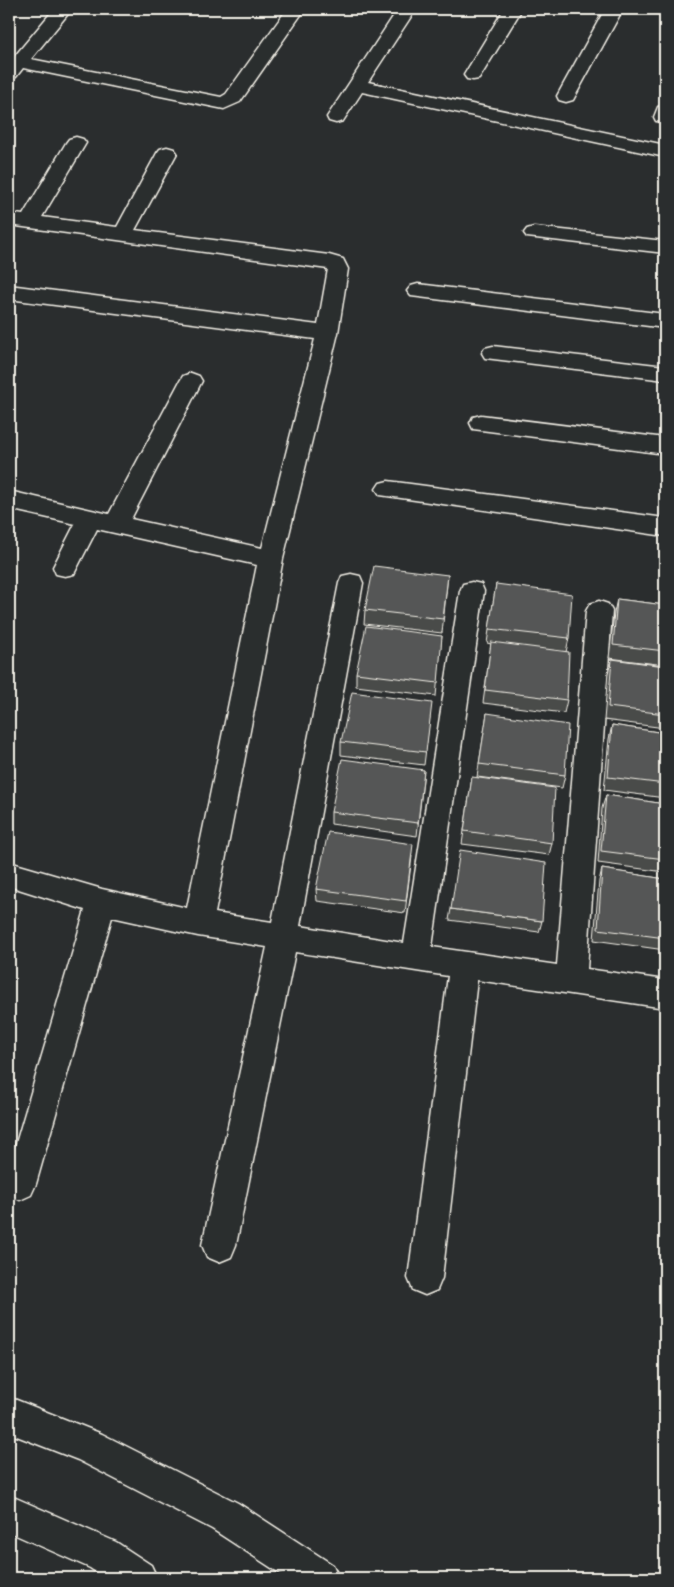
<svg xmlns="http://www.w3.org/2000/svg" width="674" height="1587" viewBox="0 0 674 1587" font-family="Itim,sans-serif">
  <rect width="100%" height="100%" fill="#2a2d2e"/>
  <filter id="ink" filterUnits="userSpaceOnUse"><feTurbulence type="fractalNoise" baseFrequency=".02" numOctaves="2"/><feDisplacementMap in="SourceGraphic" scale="10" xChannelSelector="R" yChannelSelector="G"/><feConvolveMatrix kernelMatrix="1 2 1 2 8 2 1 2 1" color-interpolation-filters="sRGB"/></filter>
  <g filter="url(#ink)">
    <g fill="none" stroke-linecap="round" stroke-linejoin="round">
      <g stroke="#f4f1e8" stroke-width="3">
        <path id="street" d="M 54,9 L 72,9 L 31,59 L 221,97 L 226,94 L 287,9 L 305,9 L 240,102 L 224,109 L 23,68 L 16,77 L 9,78 L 9,63 Z
          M 398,9 L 416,9 L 368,82 L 665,145 L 665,157 L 362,92 L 343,121 L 336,123 L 329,121 L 327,117 Z
          M 504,9 L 522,9 L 479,79 L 473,80 L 467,79 L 464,75 Z
          M 605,9 L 623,9 L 573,100 L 566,102 L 559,100 L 557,96 Z
          M 665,105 L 665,122 L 656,121 L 654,117 L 658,107 Z
          M 76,137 L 83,139 L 86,143 L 42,217 L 117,227 L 157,153 L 160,149 L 167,147 L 174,149 L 177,153 L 135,230 L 329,255 L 343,259 L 348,269 L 338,333 L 283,559 L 215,913 L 272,922 L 339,583 L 342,576 L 351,574 L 360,576 L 363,583 L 300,926 L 404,943 L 460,591 L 463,584 L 472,582 L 481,584 L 484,591 L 432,947 L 557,965 L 586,611 L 590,604 L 599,601 L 608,604 L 612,611 L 587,969 L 665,980 L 665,1008 L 477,980 L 442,1278 L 437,1290 L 425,1295 L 413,1290 L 408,1278 L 448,976 L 295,952 L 236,1245 L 231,1257 L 219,1262 L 207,1257 L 202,1245 L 267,947 L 198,936 L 112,917 L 36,1184 L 31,1195 L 20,1200 L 9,1195 L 9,1167 L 85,910 L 9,886 L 9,862 L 102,889 L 187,908 L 257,565 L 97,529 L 74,574 L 65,576 L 56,574 L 53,567 L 75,524 L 9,509 L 9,491 L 109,514 L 180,381 L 183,376 L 191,373 L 199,376 L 202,381 L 131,519 L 262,548 L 315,339 L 9,299 L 9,285 L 318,325 L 328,269 L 9,225 L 9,213 L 23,215 L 66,143 L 69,139 Z
          M 534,227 L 665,241 L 665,253 L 527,237 L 524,233 L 527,229 Z
          M 418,284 L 665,314 L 665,328 L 411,296 L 407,291 L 411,286 Z
          M 493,346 L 665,366 L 665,380 L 485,358 L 482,353 L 485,348 Z
          M 481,415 L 665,438 L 665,454 L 473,429 L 470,423 L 473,417 Z
          M 388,481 L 665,518 L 665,536 L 380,495 L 376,489 L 380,483 Z"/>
      </g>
      <g stroke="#f4f1e8" stroke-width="3">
        <path id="secondary" d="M 9,1397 L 102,1434 L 238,1503 L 333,1565 L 339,1578 L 287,1578 L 212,1529 L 78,1460 L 9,1433 Z
          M 9,1495 L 116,1542 L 151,1565 L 157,1578 L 105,1578 L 90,1568 L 9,1532 Z"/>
      </g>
      <use href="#street" fill="#2a2d2e" fill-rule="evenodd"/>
      <use href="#secondary" fill="#2a2d2e" fill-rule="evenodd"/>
    </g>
    <path fill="#494b4a" stroke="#f4f1e8" d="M 448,575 L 442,633 L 364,624 L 365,610 Z
      M 496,584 L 569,638 L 566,652 L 567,700 L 564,713 L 483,703 L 491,644 L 487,643 Z
      M 617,599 L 665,605 L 665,665 L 609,658 L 614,613 Z
      M 442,636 L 436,696 L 356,686 L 356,673 Z
      M 612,659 L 665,666 L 665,728 L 604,720 L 608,673 Z
      M 487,713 L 565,775 L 562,788 L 477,777 Z
      M 430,716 L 424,765 L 341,755 L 341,742 Z
      M 612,725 L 665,733 L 665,798 L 604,790 L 609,739 Z
      M 424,770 L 417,836 L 331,824 L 331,812 Z
      M 472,777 L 552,843 L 549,855 L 462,844 Z
      M 606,795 L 665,804 L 665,872 L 598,863 L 602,808 Z
      M 412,856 L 405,913 L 317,901 L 316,889 Z
      M 602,869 L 665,879 L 665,950 L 594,940 L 599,881 Z
      M 451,909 L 542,921 L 539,932 L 449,920 Z"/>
    <path fill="#555756" stroke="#f4f1e8" d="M 374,566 L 448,575 L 443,619 L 365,610 Z
      M 496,584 L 572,594 L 569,638 L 489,629 Z
      M 617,599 L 665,605 L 665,651 L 613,645 Z
      M 366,626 L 442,636 L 438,683 L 356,673 Z
      M 491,642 L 569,652 L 567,700 L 485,690 Z
      M 612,659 L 665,666 L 665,714 L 608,707 Z
      M 352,692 L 432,703 L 426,752 L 341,742 Z
      M 487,713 L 568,725 L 565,775 L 479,764 Z
      M 612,725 L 665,733 L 665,784 L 608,777 Z
      M 342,759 L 424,770 L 418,823 L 331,812 Z
      M 472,777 L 555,788 L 552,843 L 464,831 Z
      M 606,795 L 665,804 L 665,859 L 601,851 Z
      M 328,832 L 413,844 L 406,901 L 316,889 Z
      M 460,850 L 546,863 L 542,921 L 451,909 Z
      M 602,869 L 665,879 L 665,938 L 598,929 Z"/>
  </g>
  <rect width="674" height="1587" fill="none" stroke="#2a2d2e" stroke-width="30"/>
  <rect x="15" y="15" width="644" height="1557" fill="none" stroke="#f4f1e8" stroke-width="2" filter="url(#ink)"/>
</svg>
